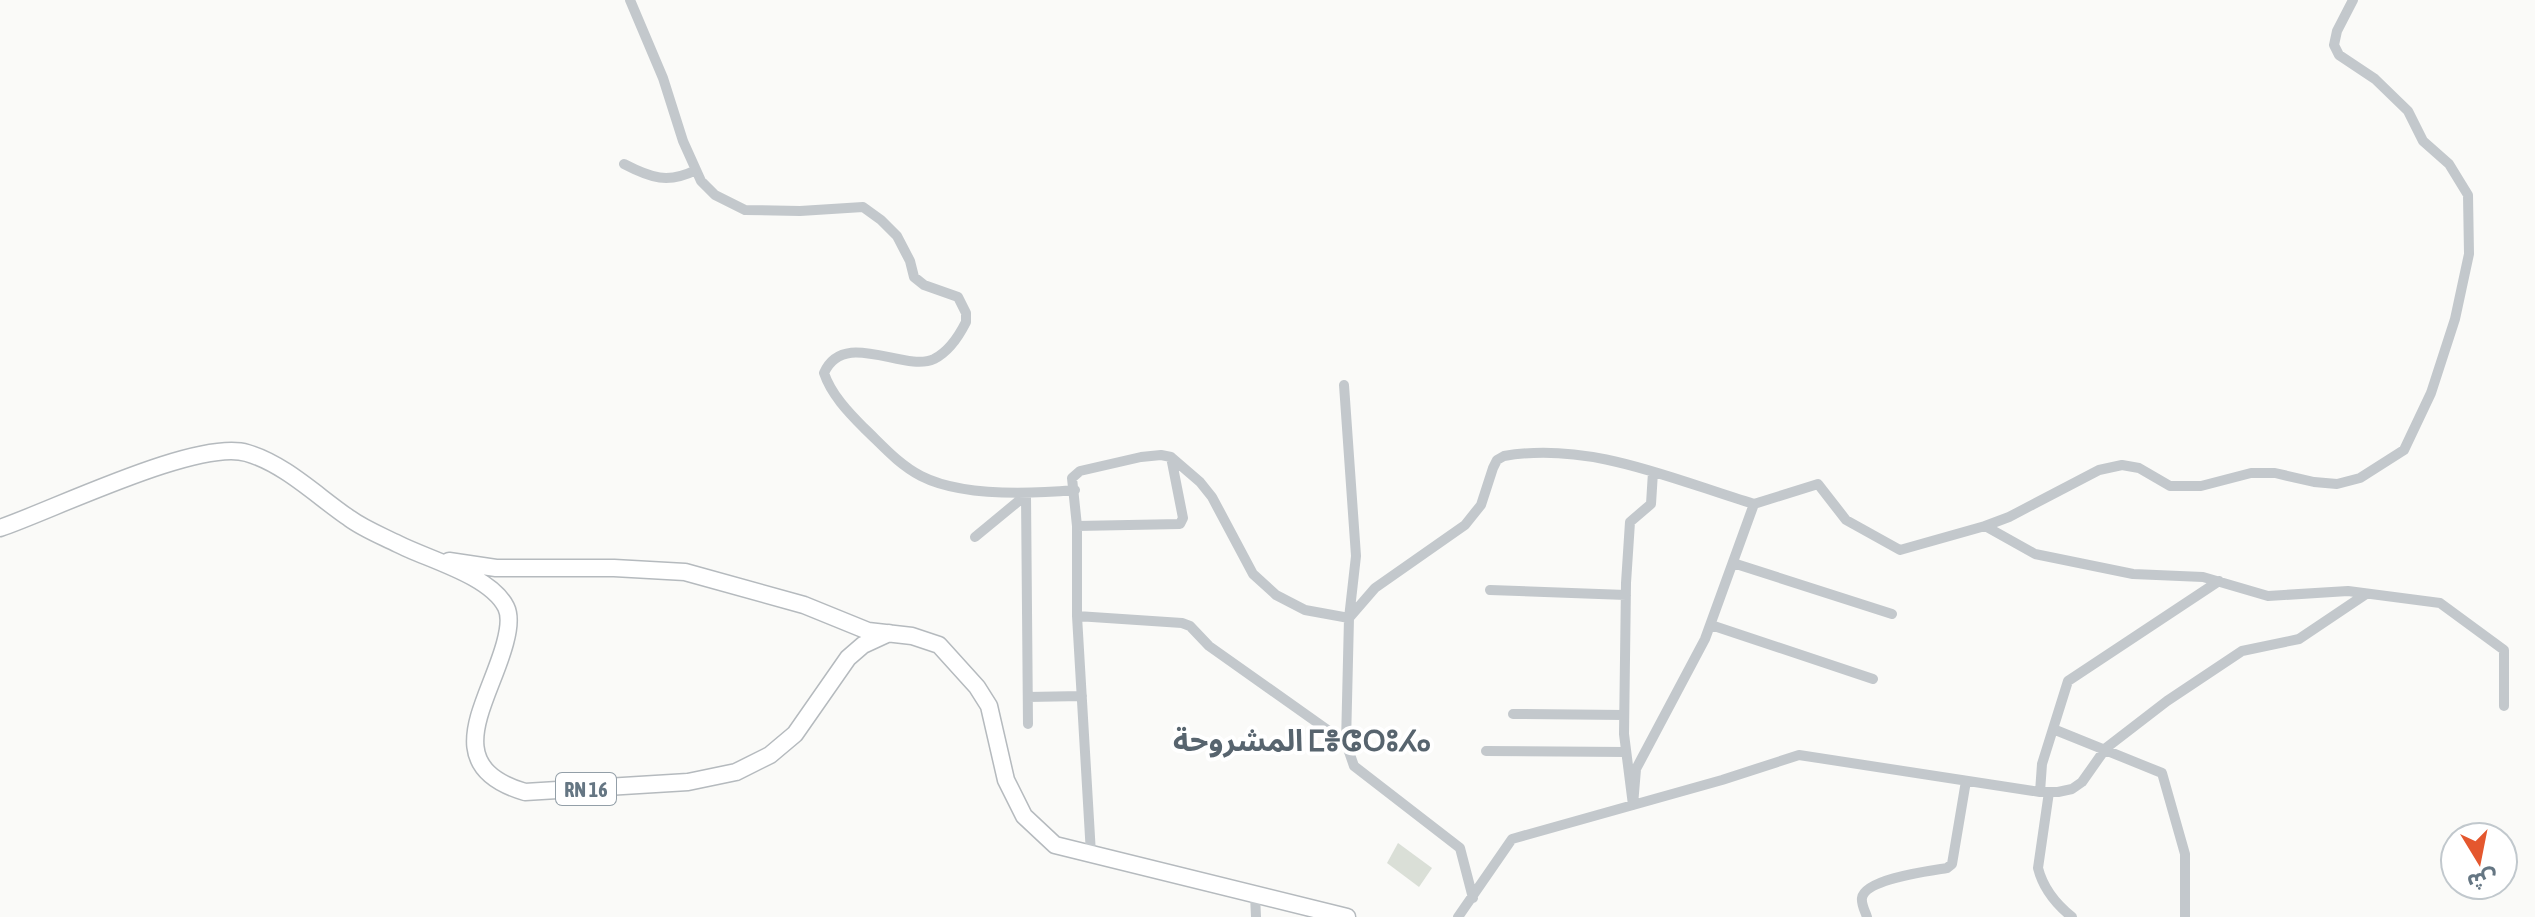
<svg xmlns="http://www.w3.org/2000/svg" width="2535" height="917" viewBox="0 0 2535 917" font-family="'Asap Condensed','Noto Sans Arabic','Noto Sans Tifinagh',sans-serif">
  <rect width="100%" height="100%" fill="#fafaf8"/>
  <path fill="#dadfd7" d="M 1398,843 L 1432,868 L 1419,887 L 1387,863 Z"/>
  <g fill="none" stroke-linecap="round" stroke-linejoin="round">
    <g stroke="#b5babe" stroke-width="19">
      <path id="primary" d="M 0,528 C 53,510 199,438 247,453 C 285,464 318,497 349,518 C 364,529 382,536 398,544 C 427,559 490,575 506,607 C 511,617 508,632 505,643 C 489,703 437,766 525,792 L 688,782 L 736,772 L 770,755 L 795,734 L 848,658 L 863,645 L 889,633
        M 449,561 L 496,568 L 614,568 L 685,572 L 804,605 L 868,631 L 912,636 L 939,645 L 977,687 L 989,706 L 1006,780 L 1024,816 L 1055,845 L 1347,917"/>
    </g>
    <path stroke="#c3c8cc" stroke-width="10" d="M 630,0 L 663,78 L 683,141 L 701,181 L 715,195 L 745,210 L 800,211 L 863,207 L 881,220 L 897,236 L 910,261 L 914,277 L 924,285 L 958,297 L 966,313 L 966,322 C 959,336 948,352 934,359 C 904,373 844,328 824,373 C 831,394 848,412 864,428 C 882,445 898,464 921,476 C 962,497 1030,494 1075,490
      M 624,164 C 651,178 668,184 696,170
      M 1344,385 L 1356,556 L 1349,618 L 1346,743 L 1354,766 L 1460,848 L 1473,898
      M 1653,472 L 1651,504 L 1630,522 L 1626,583 L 1624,734 L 1633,805 L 1636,769 L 1705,639 L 1754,504 L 1818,484 L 1846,520 L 1900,550 L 1985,526 L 2035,554 L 2133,574 L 2203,577 L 2268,596 L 2348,591 L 2440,603 L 2504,650 L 2504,706
      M 1026,495 L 1028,724
      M 1077,526 L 1180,524 L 1183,518 L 1171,457
      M 1985,526 L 2009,517 L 2099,470 L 2122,465 L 2139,468 L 2170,486 L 2201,486 L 2251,473 L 2275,473 L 2314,482 L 2337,484 L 2360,478 L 2404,450 L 2431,393 L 2455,319 L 2469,254 L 2468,195 L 2449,164 L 2423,141 L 2408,111 L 2375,79 L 2339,55 L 2334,45 L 2337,31 L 2353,0
      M 975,537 L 1026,495
      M 1733,563 L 1892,614
      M 1490,590 L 1626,595
      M 1077,616 L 1182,623 L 1190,626 L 1209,646 L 1346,743
      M 1711,625 L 1873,679
      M 1028,697 L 1082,696
      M 1513,714 L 1624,715
      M 2053,729 L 2162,773 L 2185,854 L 2185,917
      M 1486,751 L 1626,752
      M 2040,792 L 2058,792 L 2072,789 L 2082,782 L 2106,748 L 2167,701 L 2242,651 L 2299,639 L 2366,594
      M 2049,792 L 2038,868 C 2043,888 2057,905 2072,917
      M 1091,854 L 1077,616 L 1077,526 L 1072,478 L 1080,471 L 1141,457 L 1161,455 L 1171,457 L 1200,482 L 1212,497 L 1253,574 L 1276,595 L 1305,610 L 1349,618 L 1375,588 L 1465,525 L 1481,505 L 1493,468 L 1497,460 L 1504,456 C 1590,441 1674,480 1754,504
      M 1255,895 L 1256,917
      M 1458,917 L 1512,839 L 1722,780 L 1799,755 L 2040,792 L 2042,764 L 2068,681 L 2219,581
      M 1867,917 C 1865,911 1861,904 1862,898 C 1865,879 1929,871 1947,868 L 1952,864 L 1966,781"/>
    <use href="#primary" stroke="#fff" stroke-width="16"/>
  </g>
  <g text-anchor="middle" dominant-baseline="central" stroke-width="8" stroke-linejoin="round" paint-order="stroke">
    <rect fill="#fff" stroke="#939fa8" stroke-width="2" x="556" y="773" width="60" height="32" rx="6"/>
    <g font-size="20" font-weight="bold" fill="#657683">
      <text x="586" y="789">RN 16</text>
    </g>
    <g font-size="30" font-weight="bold" fill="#57646e" stroke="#fff">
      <text x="1302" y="740">المشروحة ⵎⴻⵛⵔⵓⵃⴰ</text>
    </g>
  </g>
  <g transform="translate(2479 861) rotate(170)"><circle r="38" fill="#ffffff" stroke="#c1c8cd" stroke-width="2"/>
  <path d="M0-6L14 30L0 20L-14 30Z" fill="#e4572e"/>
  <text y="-12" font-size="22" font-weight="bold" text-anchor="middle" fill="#657683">ش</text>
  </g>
</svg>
